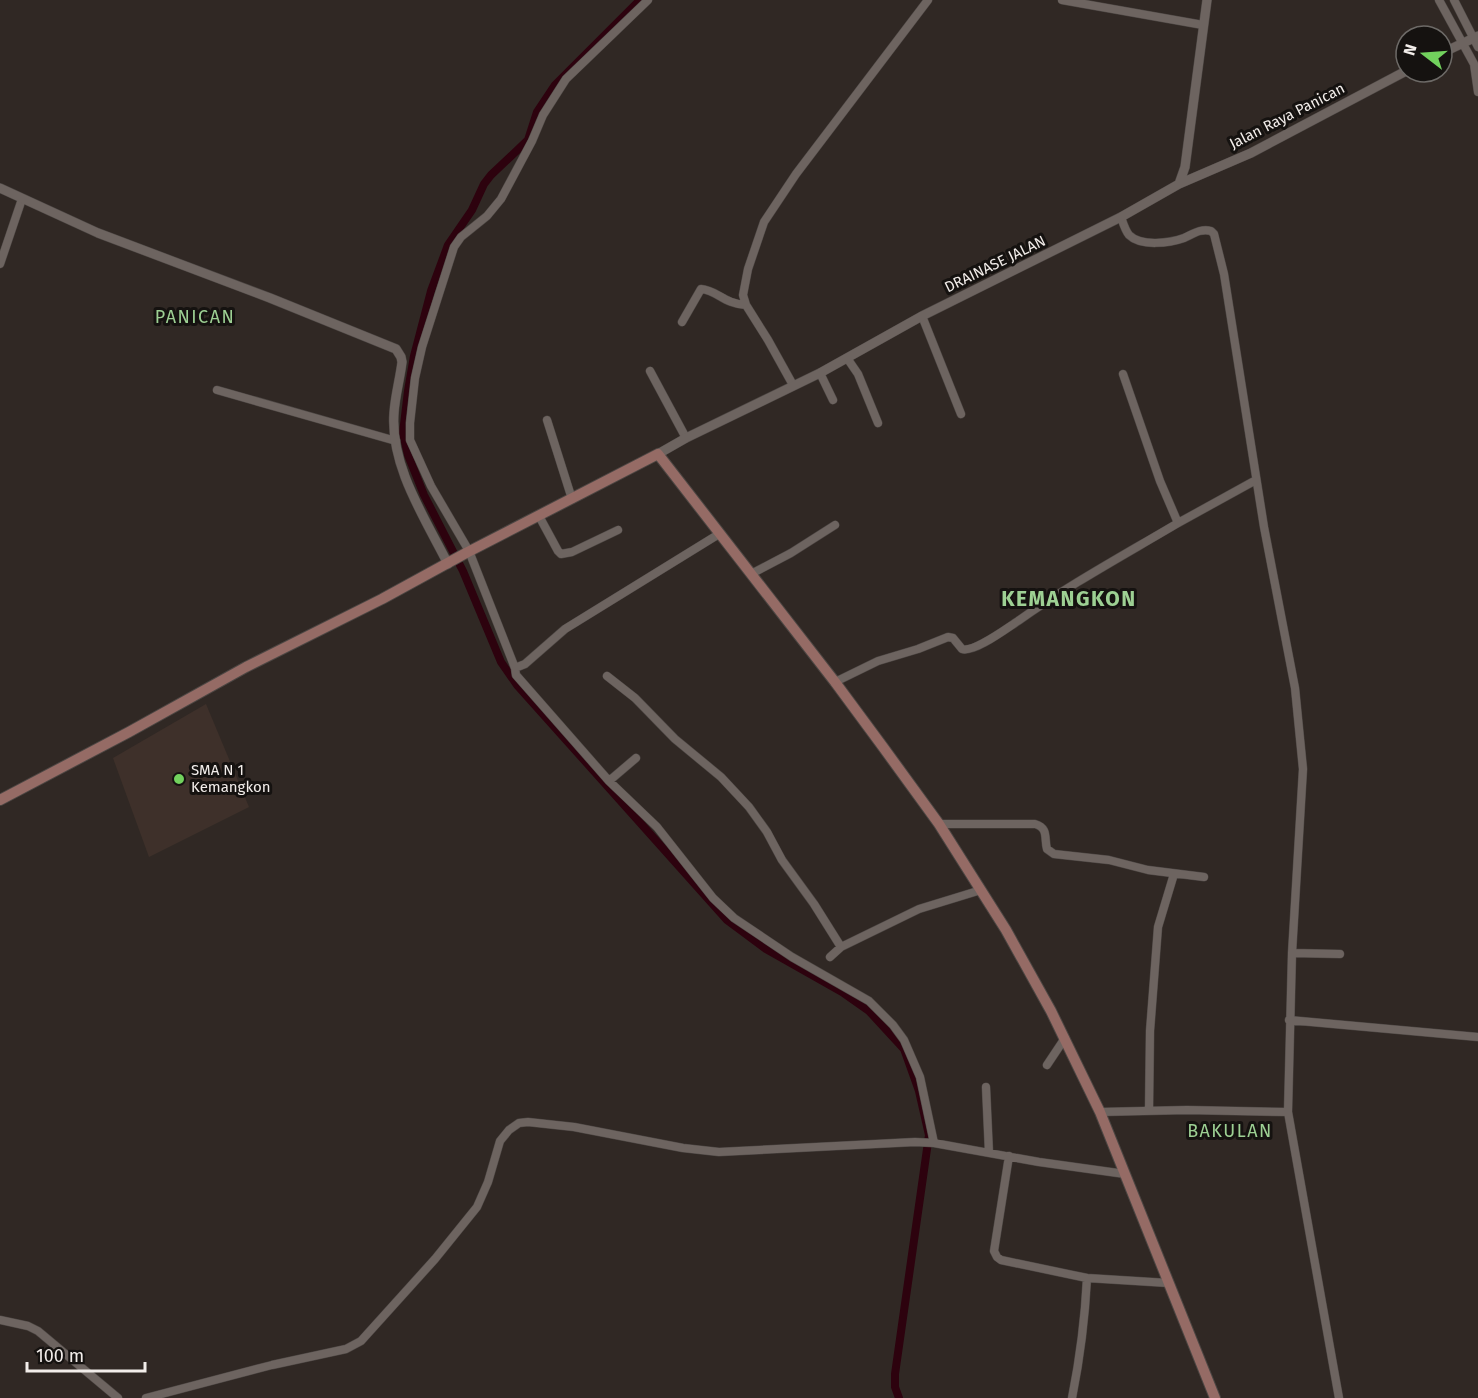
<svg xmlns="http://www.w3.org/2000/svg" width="1478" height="1398" viewBox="0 0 1478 1398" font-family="'Fira Sans',sans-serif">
  <rect width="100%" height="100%" fill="#302824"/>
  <path fill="#3e302a" d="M 206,704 L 249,807 L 149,857 L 113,758 Z"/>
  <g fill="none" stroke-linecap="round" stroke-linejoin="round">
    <path stroke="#2d020e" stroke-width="8" d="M 640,0 L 555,85 L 537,112 L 528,140 L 491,175 L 484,184 L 472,210 L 448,245 L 431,291 L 414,356 L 408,391 L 403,433 L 408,455 L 424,495 L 463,571 L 501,662 L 517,685 L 727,920 L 766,949 L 842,992 L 869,1011 L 904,1049 L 919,1091 L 929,1135 L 895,1374 L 895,1387 L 899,1398"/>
    <g stroke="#4c4643" stroke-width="9">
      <path id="minor" d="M 648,0 L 566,79 L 543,115 L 532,141 L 501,199 L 487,216 L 461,237 L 454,247 L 422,347 L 415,378 L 410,423 L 410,440 L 431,486 L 469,551 L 515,668 L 525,664 L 565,629 L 719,534
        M 1062,0 L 1203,25
        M 1439,0 L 1474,64 L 1478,92
        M 1454,0 L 1478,47
        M 1121,217 C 1123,223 1125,230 1129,235 C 1141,247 1170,243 1184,238 C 1193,234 1201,228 1211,231 L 1214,234 L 1224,274 L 1264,527 L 1295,688 L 1303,769 L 1292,953 L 1288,1112
        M 0,264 L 22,199
        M 922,316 L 961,414
        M 682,322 L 701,289 C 717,290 724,304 746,305
        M 847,358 L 858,374 L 878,423
        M 650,371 L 686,438
        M 820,373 L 833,400
        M 1123,374 L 1160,481 L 1178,523 L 1256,480
        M 793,385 L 768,340 L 746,305 L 743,295 L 748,269 L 764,222 L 796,174 L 928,0
        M 217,390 L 396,441
        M 547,420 L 572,499
        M 539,516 L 558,551 L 561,554 L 572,552 L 618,530
        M 751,574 L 791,553 L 835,525
        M 515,668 L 516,675 L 609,781 L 657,827 L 713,898 L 734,918 L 792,957 L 869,1001 L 893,1025 L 904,1040 L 920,1077 L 934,1143
        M 607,676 L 635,698 L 675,739 L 721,777 L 749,807 L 767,832 L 782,860 L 814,904 L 841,947
        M 835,682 L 878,661 L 918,649 L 948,637 L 953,638 L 962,649 C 974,653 1007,628 1018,621 C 1069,585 1124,555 1178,523
        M 609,781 L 636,758
        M 939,824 L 1035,824 C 1049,828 1044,839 1047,849 L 1054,854 L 1109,860 L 1148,870 L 1204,877
        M 1292,953 L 1340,954
        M 830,957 L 841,947 L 919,909 L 981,890
        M 1289,1020 L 1478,1037
        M 1047,1065 L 1065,1038
        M 986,1087 L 989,1153
        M 1149,1111 L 1150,1031 L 1158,927 L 1174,874
        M 1100,1112 L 1187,1110 L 1288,1112 L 1339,1398
        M 1009,1156 L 994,1251 L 997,1257 L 1001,1260 L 1087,1278
        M 0,1320 L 28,1326 L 38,1331 L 118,1398
        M 146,1398 L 272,1365 L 346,1349 L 361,1341 L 435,1259 L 477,1207 L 488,1182 L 500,1141 L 509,1130 L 519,1123 L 528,1122 L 574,1127 L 683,1148 L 719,1152 L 915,1142 L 934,1143 L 1039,1162 L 1125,1174
        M 1072,1398 C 1080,1358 1085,1318 1087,1278 L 1168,1283"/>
    </g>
    <g stroke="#4c4643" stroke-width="10">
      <path id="tertiary" d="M 1442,53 L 1478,36
        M 1179,184 L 1251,153 L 1406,71
        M 0,188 L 98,233 L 270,298 L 396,349 L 401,357 L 402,362 C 400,379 395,396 394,413 C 390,466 425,518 448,564
        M 658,454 L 686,438 L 820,373 L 922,316 L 1121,217 L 1179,184 L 1185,167 L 1207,0"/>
    </g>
    <g stroke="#4c4643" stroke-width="12">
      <path id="secondary" d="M 0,800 L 129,732 L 246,667 L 382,599 L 466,553 L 658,454 L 835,682 L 883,747 L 939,824 L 1006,930 L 1051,1011 L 1100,1112 L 1215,1398"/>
    </g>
    <use href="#minor" stroke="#6d6460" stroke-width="8"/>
    <use href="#tertiary" stroke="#6d6460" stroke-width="9"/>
    <use href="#secondary" stroke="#956b65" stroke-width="10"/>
  </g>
  <circle fill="#72d25d" stroke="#151210" stroke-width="2" cx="179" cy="779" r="6"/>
  <g text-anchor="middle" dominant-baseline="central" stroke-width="6" stroke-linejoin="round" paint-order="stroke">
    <g font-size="15" fill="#f2edea" stroke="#151210">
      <text transform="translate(1287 116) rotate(-27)">Jalan Raya Panican</text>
      <text transform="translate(995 264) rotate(-26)">DRAINASE JALAN</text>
    </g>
    <g font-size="15" fill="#f2edea" stroke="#151210" text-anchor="start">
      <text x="191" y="770">SMA N 1<tspan x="191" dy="17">Kemangkon</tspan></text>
    </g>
    <g font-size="18" letter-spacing="1.5" fill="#9dd093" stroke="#151210">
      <text x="195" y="317">PANICAN</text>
      <text x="1230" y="1131">BAKULAN</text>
    </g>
    <g font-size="21" font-weight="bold" letter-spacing="1.5" fill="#9dd093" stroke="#151210">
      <text x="1069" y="599">KEMANGKON</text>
    </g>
  </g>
  <g transform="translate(1424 54) rotate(287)"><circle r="28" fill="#151210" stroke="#6d6a67" stroke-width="1.5"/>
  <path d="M0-4.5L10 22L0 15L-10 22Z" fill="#72d25d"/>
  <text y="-9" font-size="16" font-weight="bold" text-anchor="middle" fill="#f2edea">N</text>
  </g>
  <path d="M27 1362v9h118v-9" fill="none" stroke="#f2edea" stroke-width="3"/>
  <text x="36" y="1362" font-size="18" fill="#f2edea" stroke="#151210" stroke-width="4.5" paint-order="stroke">100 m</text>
</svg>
